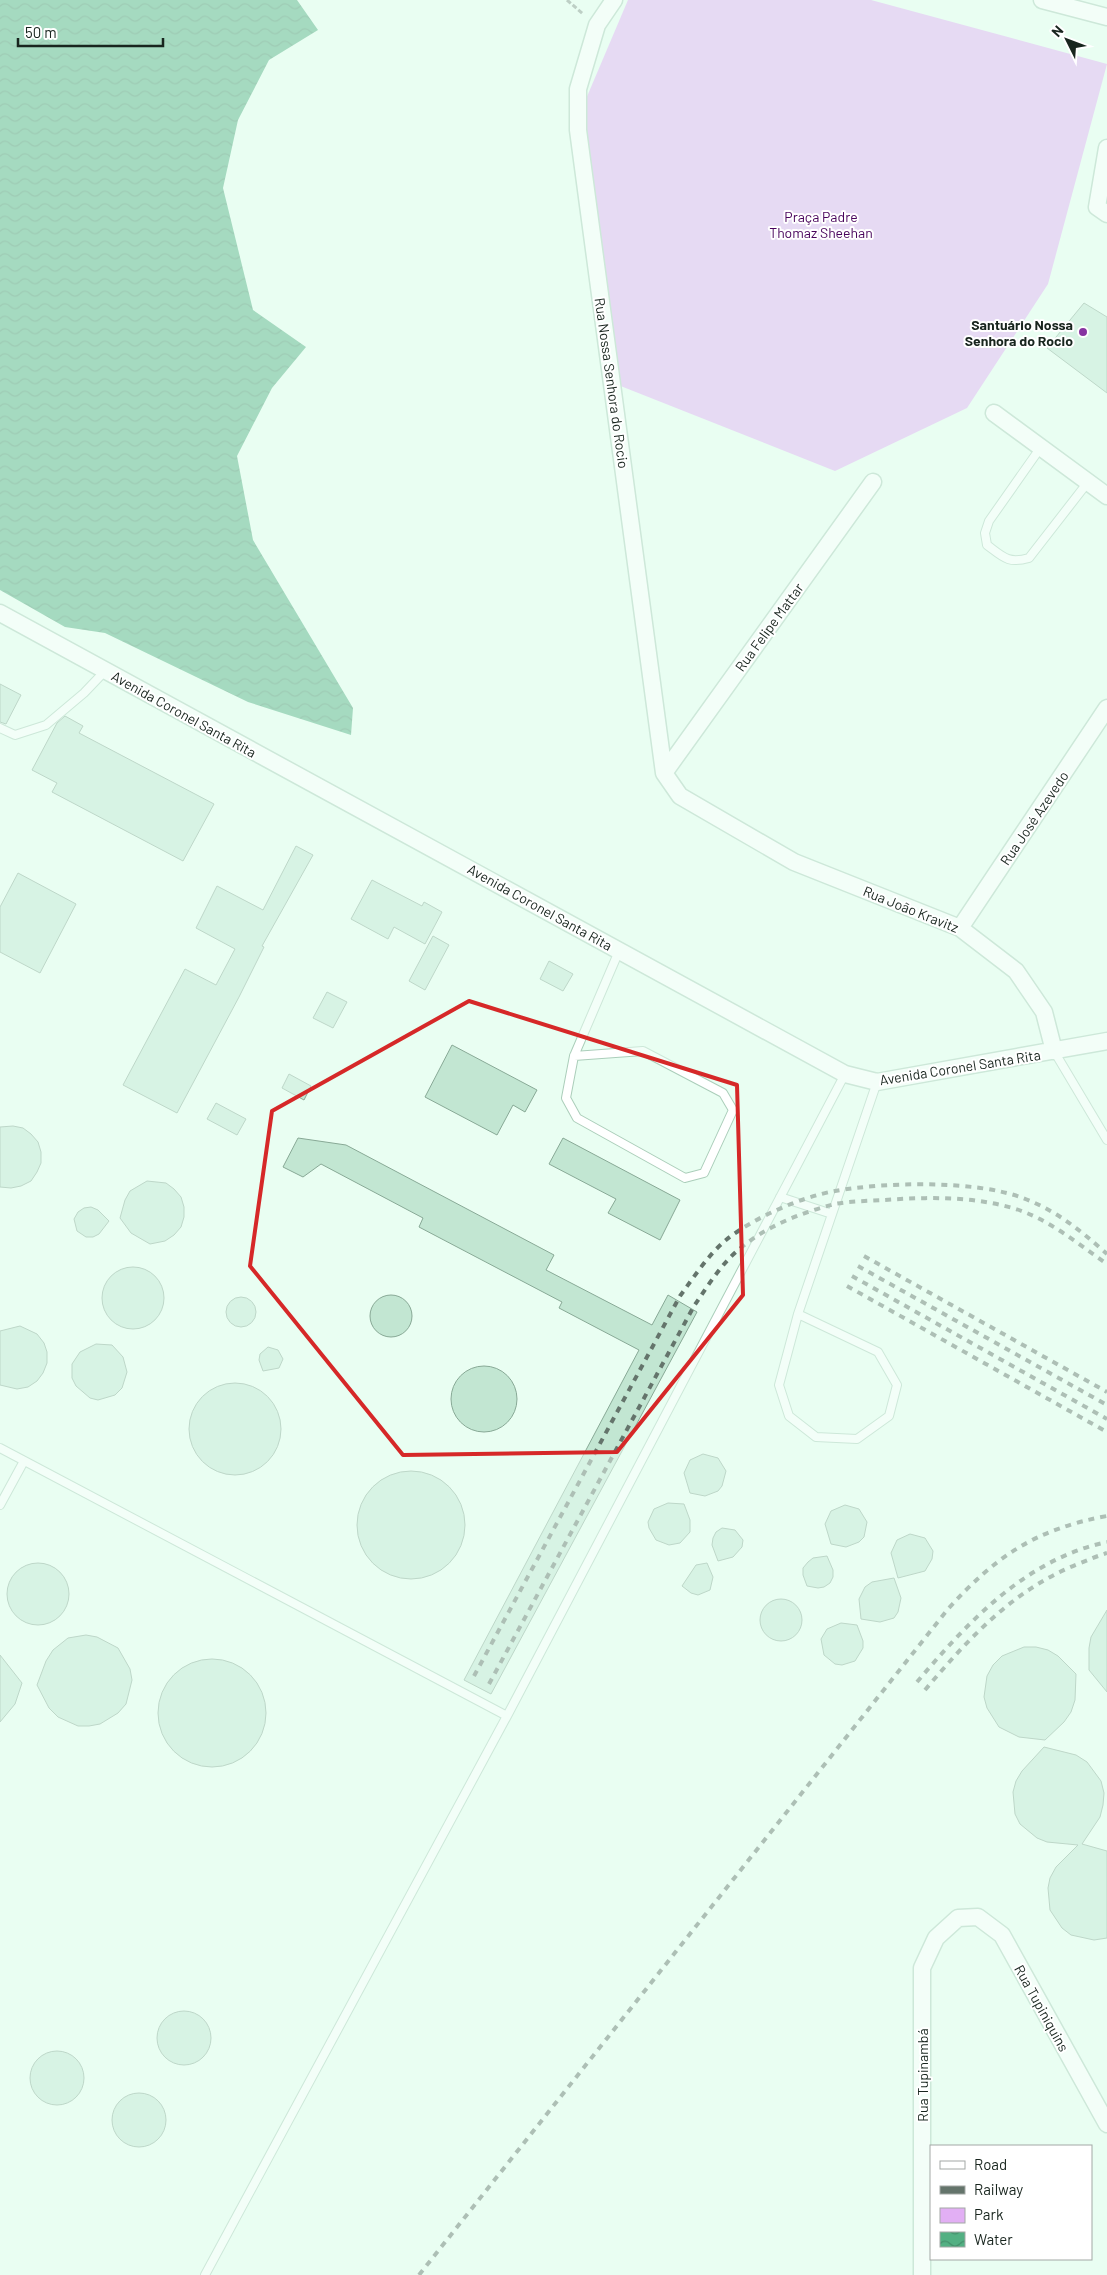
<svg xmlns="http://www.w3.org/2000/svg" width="1107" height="2275" viewBox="0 0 1107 2275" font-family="Barlow,sans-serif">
  <defs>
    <pattern id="water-waves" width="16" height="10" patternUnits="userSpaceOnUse" patternTransform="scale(1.25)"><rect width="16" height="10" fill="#53b083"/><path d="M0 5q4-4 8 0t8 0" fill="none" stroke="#448f6b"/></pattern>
  </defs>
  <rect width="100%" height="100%" fill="#e9fef2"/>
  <path fill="#e2aff4" d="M 628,0 L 871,0 L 1107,64 L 1048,284 L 967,408 L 835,471 L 613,383 L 583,106 Z"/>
  <path fill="url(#water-waves)" d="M 0,0 L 297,0 L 318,30 L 269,60 L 238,120 L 223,188 L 253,310 L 306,347 L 272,388 L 237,456 L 253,540 L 353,708 L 351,735 L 248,702 L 105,633 L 65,627 L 0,590 Z"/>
  <path fill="#c2e6d2" stroke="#88a996" d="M 1084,303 L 1107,317 L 1107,393 L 1047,348 Z
    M 0,684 L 21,695 L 6,724 L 0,722 Z
    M 65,716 L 83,726 L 79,733 L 214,804 L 183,861 L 52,792 L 57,783 L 32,770 L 57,723 Z
    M 296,846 L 313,855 L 262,946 L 264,947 L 239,997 L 177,1113 L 123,1085 L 185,969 L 216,985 L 235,949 L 196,928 L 217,886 L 263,910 Z
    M 18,873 L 76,904 L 40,973 L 0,952 L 0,907 Z
    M 372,880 L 422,906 L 424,902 L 442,912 L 425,944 L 394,927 L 388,939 L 351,919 Z
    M 433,936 L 449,945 L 425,990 L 409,981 Z
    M 549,961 L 573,974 L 563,991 L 540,979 Z
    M 327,992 L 347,1002 L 333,1028 L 313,1018 Z
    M 452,1045 L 537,1090 L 525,1112 L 513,1105 L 497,1135 L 425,1097 Z
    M 289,1074 L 311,1086 L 304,1100 L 282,1088 Z
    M 216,1103 L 246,1119 L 237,1135 L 207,1119 Z
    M 13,1126 L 23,1128 L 31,1134 L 38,1142 L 41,1152 L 41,1163 L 37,1172 L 31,1181 L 21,1186 L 11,1188 L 0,1187 L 0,1127 Z
    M 298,1138 L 346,1145 L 554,1255 L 546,1270 L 652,1325 L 668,1295 L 697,1312 L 491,1694 L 464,1680 L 639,1350 L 559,1308 L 562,1302 L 419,1227 L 423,1218 L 321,1164 L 303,1177 L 283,1167 Z
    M 563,1138 L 680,1200 L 660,1240 L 608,1213 L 616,1199 L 549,1164 Z
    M 147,1181 L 166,1183 L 174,1189 L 181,1197 L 184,1207 L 184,1217 L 181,1227 L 174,1235 L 165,1241 L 150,1244 L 131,1233 L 120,1218 L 125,1200 L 130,1191 Z
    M 91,1207 L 98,1210 L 109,1221 L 99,1234 L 93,1237 L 86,1237 L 77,1231 L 74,1219 L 78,1212 L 84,1208 Z
    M102 1298a31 31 0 1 1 62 0a31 31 0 1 1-62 0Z
    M370 1316a21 21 0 1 1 42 0a21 21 0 1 1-42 0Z
    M226 1312a15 15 0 1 1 30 0a15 15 0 1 1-30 0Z
    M 20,1326 L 37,1334 L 44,1343 L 47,1352 L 47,1363 L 43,1373 L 37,1381 L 28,1387 L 17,1389 L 0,1385 L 0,1331 Z
    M 96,1344 L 112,1345 L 123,1357 L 127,1372 L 122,1388 L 115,1395 L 98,1400 L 90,1398 L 76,1386 L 72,1378 L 72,1364 L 80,1352 Z
    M 268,1347 L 278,1350 L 283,1359 L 279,1368 L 263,1371 L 259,1360 L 260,1354 Z
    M451 1399a33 33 0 1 1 66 0a33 33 0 1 1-66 0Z
    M189 1429a46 46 0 1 1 92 0a46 46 0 1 1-92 0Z
    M 703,1454 L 718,1458 L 726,1471 L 722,1486 L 718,1491 L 705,1496 L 690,1493 L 684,1473 L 690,1460 Z
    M357 1525a54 54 0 1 1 108 0a54 54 0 1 1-108 0Z
    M 668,1503 L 684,1504 L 690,1520 L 690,1532 L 680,1543 L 669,1545 L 656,1540 L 649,1528 L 648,1522 L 654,1509 Z
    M 845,1505 L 859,1509 L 867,1522 L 864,1537 L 859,1542 L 846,1547 L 831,1544 L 825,1524 L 831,1511 Z
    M 722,1528 L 735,1530 L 743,1540 L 742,1547 L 733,1557 L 718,1561 L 712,1545 L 713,1538 L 716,1532 Z
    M 910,1534 L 925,1538 L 933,1551 L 932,1559 L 925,1571 L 898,1578 L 891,1553 L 897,1540 Z
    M 827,1556 L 833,1570 L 833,1577 L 830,1583 L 824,1587 L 818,1588 L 807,1586 L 803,1575 L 803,1568 L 808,1562 L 813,1558 Z
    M7 1594a31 31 0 1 1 62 0a31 31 0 1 1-62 0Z
    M 707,1563 L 713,1577 L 710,1590 L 698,1595 L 691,1593 L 682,1586 L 696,1565 Z
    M 894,1578 L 901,1598 L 898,1612 L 894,1618 L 880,1622 L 861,1619 L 859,1599 L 865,1587 L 872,1582 Z
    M760 1620a21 21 0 1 1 42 0a21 21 0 1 1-42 0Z
    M 1107,1610 L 1107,1692 L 1089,1670 L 1089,1648 L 1091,1637 Z
    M 841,1623 L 857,1625 L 863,1641 L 863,1648 L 855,1661 L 842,1665 L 835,1664 L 824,1655 L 821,1639 L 827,1629 Z
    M 86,1635 L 97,1637 L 118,1648 L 130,1669 L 132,1680 L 126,1704 L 118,1713 L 100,1724 L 89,1726 L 78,1726 L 58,1717 L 49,1708 L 37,1685 L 46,1661 L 53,1650 L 68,1638 Z
    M 1024,1647 L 1036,1647 L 1048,1650 L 1058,1656 L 1076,1674 L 1075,1700 L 1071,1712 L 1064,1722 L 1045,1740 L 1019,1737 L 999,1727 L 987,1708 L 984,1697 L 987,1676 L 993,1665 L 1002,1656 Z
    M 0,1655 L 22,1683 L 15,1704 L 0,1722 Z
    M158 1713a54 54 0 1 1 108 0a54 54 0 1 1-108 0Z
    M 1044,1747 L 1076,1755 L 1087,1762 L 1101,1781 L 1104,1793 L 1103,1805 L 1100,1817 L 1082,1844 L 1107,1851 L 1107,1938 L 1094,1940 L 1071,1935 L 1062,1928 L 1050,1910 L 1048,1888 L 1050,1878 L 1056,1867 L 1078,1845 L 1047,1842 L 1037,1838 L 1020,1824 L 1015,1814 L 1013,1792 L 1016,1781 L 1022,1771 Z
    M157 2038a27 27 0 1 1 54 0a27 27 0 1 1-54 0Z
    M30 2078a27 27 0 1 1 54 0a27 27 0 1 1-54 0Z
    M112 2120a27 27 0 1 1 54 0a27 27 0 1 1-54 0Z"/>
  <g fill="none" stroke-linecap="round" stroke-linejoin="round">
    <g stroke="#abceba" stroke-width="10">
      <path id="service" d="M 1041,447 L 989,521 L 985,533 L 987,545 C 1003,557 1008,564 1029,558 L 1088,482
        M 0,728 L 15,735 L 46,725 L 84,693 L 105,671
        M 1054,1051 L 1107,1140
        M 574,1056 L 643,1051 L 723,1093 L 733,1110 L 704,1173 L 685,1178 L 577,1118 L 566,1098 L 574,1056 L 619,951
        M 780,1197 L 832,1214
        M 798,1314 L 878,1352 L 897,1385 L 889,1416 L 857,1439 L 816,1437 L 789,1416 L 779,1385 L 798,1314 L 877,1082
        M 0,1448 L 507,1716
        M 0,1505 L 24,1461
        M 205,2275 L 507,1716 L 845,1074"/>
    </g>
    <g stroke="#abceba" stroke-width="19">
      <path id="minor" d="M 614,0 L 597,25 L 578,89 L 578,130 L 664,773 L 680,796 L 794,862 L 960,928 L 1016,971 L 1044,1012 L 1054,1051
        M 1042,0 L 1107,17
        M 1107,148 L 1097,207 L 1107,214
        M 994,413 L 1107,496
        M 0,613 L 845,1074 L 877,1082 L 1107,1041
        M 664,773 L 873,482
        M 960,928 L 1107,708
        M 922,2275 L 922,1968 L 936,1938 L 958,1918 L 978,1917 L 1002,1935 L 1107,2124"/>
    </g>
    <path stroke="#87988e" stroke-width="3" stroke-dasharray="5 2.5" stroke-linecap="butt" d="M 567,0 L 583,14"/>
    <use href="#service" stroke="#fff" stroke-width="8"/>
    <use href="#minor" stroke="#fff" stroke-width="16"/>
    <path stroke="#64746b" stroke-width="4" stroke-dasharray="6 6" stroke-linecap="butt" d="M 864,1256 L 1107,1392
      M 858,1266 L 1107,1405
      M 852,1276 L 1107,1419
      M 847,1286 L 1107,1432
      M 474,1676 L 680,1296 C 694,1277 708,1255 726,1240 C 753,1218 801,1197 835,1191 C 885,1182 976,1180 1023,1198 C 1057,1211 1080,1230 1107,1254
      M 917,1682 C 968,1622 1026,1559 1107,1542
      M 489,1684 L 694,1306 C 708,1286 722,1262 742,1247 C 767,1226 803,1212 835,1204 C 851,1201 868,1201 884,1200 C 928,1197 973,1196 1016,1209 C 1050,1220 1078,1244 1107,1264
      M 925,1690 C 969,1638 1014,1589 1078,1564 C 1088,1560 1097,1556 1107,1553
      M 419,2275 L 948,1609 C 996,1556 1036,1529 1107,1516"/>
  </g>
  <path d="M0 0H1107V2275H0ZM 469,1001 L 737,1085 L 743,1295 L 617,1452 L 403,1455 L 250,1266 L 272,1111 Z" fill="#e9fef2" fill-opacity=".55" fill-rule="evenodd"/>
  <path fill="none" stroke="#d62828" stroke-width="4" stroke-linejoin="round" d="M 469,1001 L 737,1085 L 743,1295 L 617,1452 L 403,1455 L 250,1266 L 272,1111 Z"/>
  <circle fill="#8733a1" stroke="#fff" stroke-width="2" cx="1083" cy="332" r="5"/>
  <g text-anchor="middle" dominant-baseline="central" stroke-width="4" stroke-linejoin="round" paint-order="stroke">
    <g font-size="14" fill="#47025a" stroke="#fff">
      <text x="821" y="216">Praça Padre<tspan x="821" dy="16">Thomaz Sheehan</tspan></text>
    </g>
    <g font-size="14" font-weight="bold" fill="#18251e" stroke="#fff" text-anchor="end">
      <text x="1073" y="324">Santuário Nossa<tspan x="1073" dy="16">Senhora do Rocio</tspan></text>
    </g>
    <g font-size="14" fill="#18251e" stroke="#fff">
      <text transform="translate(612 383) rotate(82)">Rua Nossa Senhora do Rocio</text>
      <text transform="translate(769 627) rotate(-54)">Rua Felipe Mattar</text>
      <text transform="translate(184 714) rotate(29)">Avenida Coronel Santa Rita</text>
      <text transform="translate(1034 818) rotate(-56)">Rua José Azevedo</text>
      <text transform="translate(540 907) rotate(29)">Avenida Coronel Santa Rita</text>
      <text transform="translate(911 909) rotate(22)">Rua João Kravitz</text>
      <text transform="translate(960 1067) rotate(-9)">Avenida Coronel Santa Rita</text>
      <text transform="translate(1042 2008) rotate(61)">Rua Tupiniquins</text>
      <text transform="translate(922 2075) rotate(-90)">Rua Tupinambá</text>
    </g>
  </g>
  <rect x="930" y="2145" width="162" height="115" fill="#ffffff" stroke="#a3a8a5"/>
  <rect x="940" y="2161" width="25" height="8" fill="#ffffff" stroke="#a3a8a5"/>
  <text x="974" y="2170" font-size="15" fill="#18251e">Road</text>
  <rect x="940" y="2186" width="25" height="8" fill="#64746b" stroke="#a3a8a5"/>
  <text x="974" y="2195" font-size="15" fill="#18251e">Railway</text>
  <rect x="940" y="2208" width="25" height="15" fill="#e2aff4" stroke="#a3a8a5"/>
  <text x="974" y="2220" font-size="15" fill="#18251e">Park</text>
  <rect x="940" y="2232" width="25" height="15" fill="url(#water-waves)" stroke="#a3a8a5"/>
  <text x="974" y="2245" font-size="15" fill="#18251e">Water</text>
  <g transform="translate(1067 40) rotate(312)" stroke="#ffffff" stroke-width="4" paint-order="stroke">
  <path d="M0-4L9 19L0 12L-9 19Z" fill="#18251e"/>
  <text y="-8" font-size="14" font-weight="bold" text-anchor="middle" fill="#18251e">N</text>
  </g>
  <path d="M18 38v8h145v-8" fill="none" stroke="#18251e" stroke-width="2.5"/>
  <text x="25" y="38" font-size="15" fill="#18251e" stroke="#ffffff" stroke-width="4" paint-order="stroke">50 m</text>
</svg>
